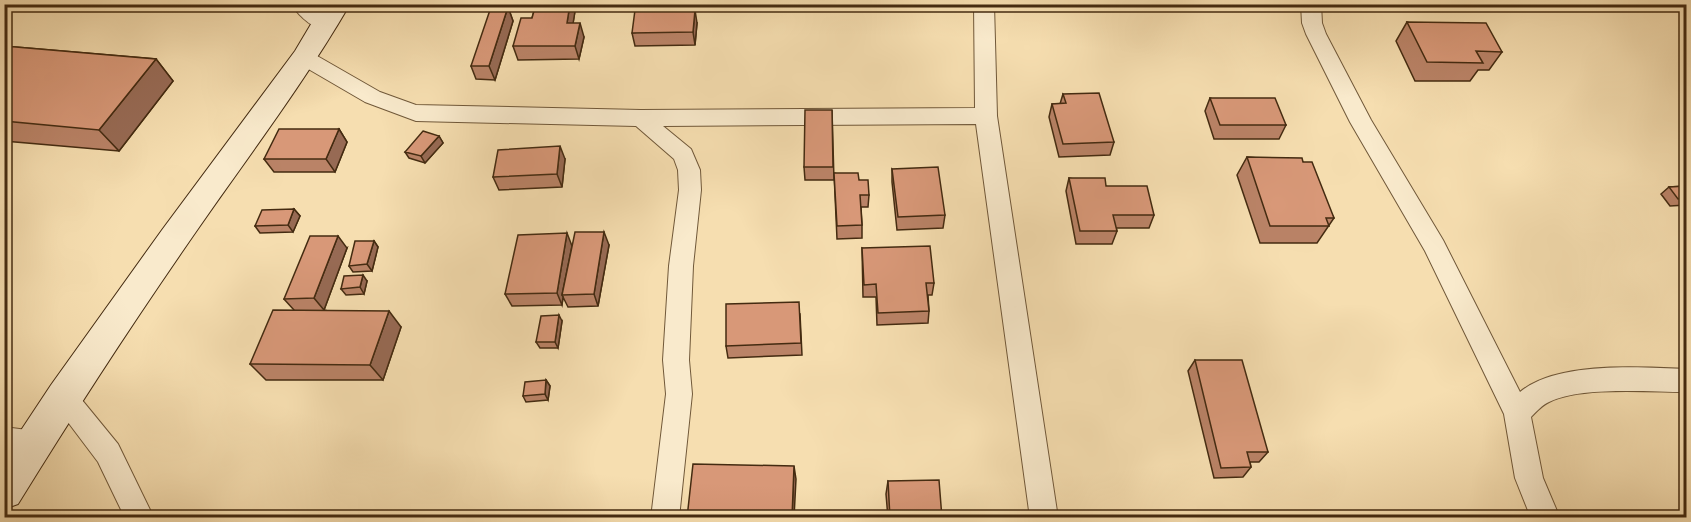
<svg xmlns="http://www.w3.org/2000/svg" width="1691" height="522" viewBox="0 0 1691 522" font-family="'IM FELL French Canon',serif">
  <rect width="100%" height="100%" fill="#f6deb0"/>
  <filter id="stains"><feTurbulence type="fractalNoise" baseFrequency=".00333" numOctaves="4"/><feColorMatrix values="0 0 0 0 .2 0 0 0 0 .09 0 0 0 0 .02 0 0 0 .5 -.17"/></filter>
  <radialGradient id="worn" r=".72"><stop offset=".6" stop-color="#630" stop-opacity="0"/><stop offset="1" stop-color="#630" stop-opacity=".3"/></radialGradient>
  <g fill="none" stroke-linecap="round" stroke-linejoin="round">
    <g stroke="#705839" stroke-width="2">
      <path id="street" d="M 291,4 L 313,4 L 334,24 L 331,29 C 316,33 299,16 291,4 Z
        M 974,4 L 994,4 L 997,116 L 1058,518 L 1030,518 L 976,124 L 663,126 L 691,149 L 700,170 L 701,190 L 693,266 L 689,360 L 692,394 L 679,518 L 651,518 L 666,394 L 663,360 L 669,266 L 679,190 L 678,170 L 674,159 L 636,126 L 416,121 L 365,102 L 298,63 L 295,58 L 298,53 L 305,51 L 312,53 L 380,92 L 416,105 L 641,110 L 975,108 Z
        M 1301,4 L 1321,4 L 1322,23 L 1326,34 L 1371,120 L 1443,240 L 1520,392 C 1557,361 1640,367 1686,369 L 1686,392 C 1650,392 1581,386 1549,402 C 1542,405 1537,411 1531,417 L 1543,478 L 1560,518 L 1531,518 L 1515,478 L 1504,414 L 1425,251 L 1350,122 L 1306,34 L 1302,23 Z
        M 64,385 L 73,389 L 118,444 L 154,518 L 125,518 L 98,462 L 55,405 L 51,397 L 55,389 Z
        M 4,427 L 35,431 L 45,435 L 49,444 L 45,453 L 35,457 L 4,453 Z"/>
    </g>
    <g stroke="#442b11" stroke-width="2">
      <path id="secondary" d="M 323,4 L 350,4 C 300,90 240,167 184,249 C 126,333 71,418 18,504 L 4,509 L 4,456 L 51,385 L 162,230 L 295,51 Z"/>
    </g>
    <use href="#street" fill="#f9eacc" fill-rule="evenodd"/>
    <use href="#secondary" fill="#f9eacc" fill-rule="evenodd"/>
  </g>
  <path fill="#ba8367" stroke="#442b11" stroke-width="1.5" d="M 536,4 L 574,4 L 575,11 L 573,23 L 584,37 L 579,59 L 518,60 L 513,46 L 532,18 Z
    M 508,7 L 513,21 L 495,80 L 476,79 L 471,66 Z
    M 1407,22 L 1502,52 L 1489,70 L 1478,70 L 1470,81 L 1415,81 L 1396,41 Z
    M 697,23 L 695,45 L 635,46 L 632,33 Z
    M 4,46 L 156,59 L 173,81 L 119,151 L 4,141 Z
    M 1063,94 L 1114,142 L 1110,155 L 1059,157 L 1049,117 L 1052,104 L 1060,104 Z
    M 1210,98 L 1286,125 L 1279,139 L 1214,139 L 1205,111 Z
    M 832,110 L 834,180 L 805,180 L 804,167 Z
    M 339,129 L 347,142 L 335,172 L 274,172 L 264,159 Z
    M 439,136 L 443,143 L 425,163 L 409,158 L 405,152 Z
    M 1247,157 L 1303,162 L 1334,218 L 1317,243 L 1260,243 L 1237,175 Z
    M 565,159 L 562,187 L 499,190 L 493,177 Z
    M 892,169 L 945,215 L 943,228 L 897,230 L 892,182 Z
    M 834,173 L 859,180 L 869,195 L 868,207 L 861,207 L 862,225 L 862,238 L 837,239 Z
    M 1069,178 L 1106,186 L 1154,215 L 1149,228 L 1116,228 L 1117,231 L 1112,244 L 1076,244 L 1066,191 Z
    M 1686,186 L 1686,205 L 1670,206 L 1661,194 L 1669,187 Z
    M 294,209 L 300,216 L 293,232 L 260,233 L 255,226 Z
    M 374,241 L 378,247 L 372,271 L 353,272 L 349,266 Z
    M 609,245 L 598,306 L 568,307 L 563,297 L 562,305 L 512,306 L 505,294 L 572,246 Z
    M 347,248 L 324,310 L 401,327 L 383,380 L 266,380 L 250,364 L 294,310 L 284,299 Z
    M 862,248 L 934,283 L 932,295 L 928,295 L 929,311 L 928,323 L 877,325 L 876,297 L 863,297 Z
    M 367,281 L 364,294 L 346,295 L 341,289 Z
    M 800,314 L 802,355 L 728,358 L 726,346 Z
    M 562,321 L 558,348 L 540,348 L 536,342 Z
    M 1195,360 L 1268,452 L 1259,462 L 1250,462 L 1251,467 L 1243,477 L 1214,478 L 1188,371 Z
    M 546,380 L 550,386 L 548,400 L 526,402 L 523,396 Z
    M 888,481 L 942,518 L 888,518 L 886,494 Z
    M 1686,507 L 1686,518 L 1669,518 L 1668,517 Z"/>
  <path fill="#976a54" stroke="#442b11" stroke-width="1.5" d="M 570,4 L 574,4 L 575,11 L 571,37 L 567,23 Z
    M 508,7 L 513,21 L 495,80 L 489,66 Z
    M 695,10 L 697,23 L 695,45 L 693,32 Z
    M 580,23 L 584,37 L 579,59 L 575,46 Z
    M 156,59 L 173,81 L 119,151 L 99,130 Z
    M 339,129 L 347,142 L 335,172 L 326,159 Z
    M 439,136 L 443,143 L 425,163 L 421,156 Z
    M 560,146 L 565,159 L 562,187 L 557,174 Z
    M 294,209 L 300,216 L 293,232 L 288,225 Z
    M 604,232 L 609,245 L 598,306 L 594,294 Z
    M 567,233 L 572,246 L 562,295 L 563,297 L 562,305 L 557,293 Z
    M 338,236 L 347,248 L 324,310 L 314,298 Z
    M 374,241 L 378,247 L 372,271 L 367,264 Z
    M 363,275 L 367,281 L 364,294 L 360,287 Z
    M 389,311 L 401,327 L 383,380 L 370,365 Z
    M 559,315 L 562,321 L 558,348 L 555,342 Z
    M 546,380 L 550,386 L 548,400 L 545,394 Z
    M 794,466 L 796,479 L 794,518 L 792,518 Z"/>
  <path fill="#d89878" stroke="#442b11" stroke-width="1.5" d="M 536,4 L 570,4 L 567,23 L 580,23 L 575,46 L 513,46 L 521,18 L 532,18 Z
    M 491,7 L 508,7 L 489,66 L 471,66 Z
    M 635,10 L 695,10 L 693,32 L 632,33 Z
    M 1407,22 L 1486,23 L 1502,52 L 1476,51 L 1483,63 L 1427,62 Z
    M 4,46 L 156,59 L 99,130 L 4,121 Z
    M 1099,93 L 1114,142 L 1063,144 L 1052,104 L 1066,103 L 1063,94 Z
    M 1210,98 L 1275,98 L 1286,125 L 1220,125 Z
    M 805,110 L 832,110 L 833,167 L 804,167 Z
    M 279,129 L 339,129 L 326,159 L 264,159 Z
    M 423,131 L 439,136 L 421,156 L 405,152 Z
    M 560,146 L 557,174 L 493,177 L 498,150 Z
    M 1247,157 L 1302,158 L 1303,162 L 1312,162 L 1334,218 L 1326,218 L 1329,226 L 1270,226 Z
    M 938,167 L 945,215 L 898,217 L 892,169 Z
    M 834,173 L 858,173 L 859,180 L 868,180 L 869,195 L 860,195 L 862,225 L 837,226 Z
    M 1069,178 L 1105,178 L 1106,186 L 1147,186 L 1154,215 L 1113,215 L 1117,231 L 1080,231 Z
    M 1686,186 L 1686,198 L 1678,199 L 1669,187 Z
    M 294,209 L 288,225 L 255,226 L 262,210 Z
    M 575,232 L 604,232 L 594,294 L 562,295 Z
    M 567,233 L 557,293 L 505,294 L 518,235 Z
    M 310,236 L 338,236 L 314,298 L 284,299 Z
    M 355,241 L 374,241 L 367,264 L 349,266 Z
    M 930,246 L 934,283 L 926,283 L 929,311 L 878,313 L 876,284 L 864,285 L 862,248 Z
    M 363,275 L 360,287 L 341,289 L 344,276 Z
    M 799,302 L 801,343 L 726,346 L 726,304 Z
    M 273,310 L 389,311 L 370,365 L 250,364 Z
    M 559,315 L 555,342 L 536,342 L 541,316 Z
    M 1195,360 L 1242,360 L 1268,452 L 1247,452 L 1251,467 L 1221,468 Z
    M 546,380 L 545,394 L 523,396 L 525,382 Z
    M 693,464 L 794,466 L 792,518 L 687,518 Z
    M 939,480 L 942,518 L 890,518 L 888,481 Z"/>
  <rect width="1691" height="522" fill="none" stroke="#f6deb0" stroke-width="24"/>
  <rect x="6" y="6" width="1679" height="510" fill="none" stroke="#442b11" stroke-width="3"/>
  <rect x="12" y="12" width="1667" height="498" fill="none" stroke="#442b11" stroke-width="1.5"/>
  <rect width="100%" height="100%" filter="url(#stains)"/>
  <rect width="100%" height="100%" fill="url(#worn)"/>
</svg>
